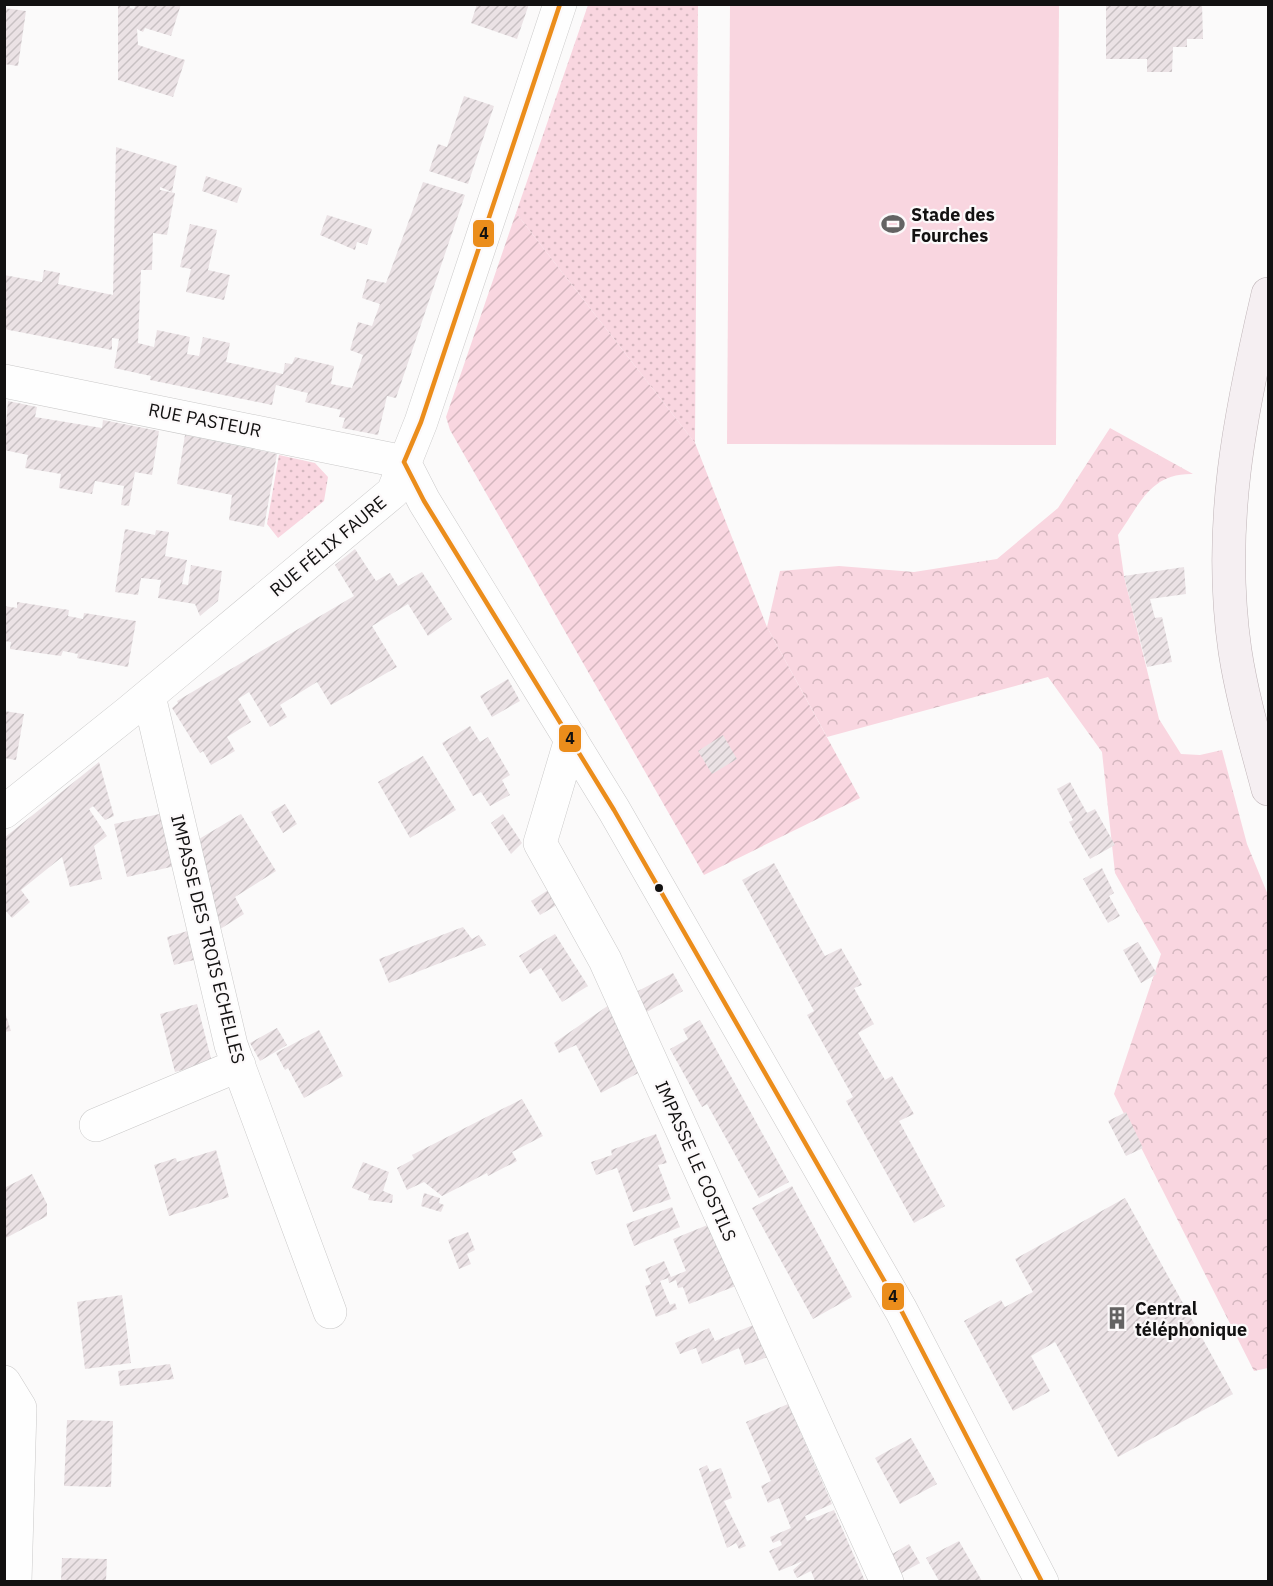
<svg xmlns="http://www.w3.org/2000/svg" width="1273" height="1586" viewBox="0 0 1273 1586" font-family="'IBM Plex Sans',sans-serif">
  <defs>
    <pattern id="grass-dots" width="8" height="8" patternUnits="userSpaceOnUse" patternTransform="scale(1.5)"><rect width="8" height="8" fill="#f9d6e0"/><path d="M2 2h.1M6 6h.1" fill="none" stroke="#d4b7bf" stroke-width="1.8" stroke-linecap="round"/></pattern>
    <pattern id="forest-crowns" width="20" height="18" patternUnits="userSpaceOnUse" patternTransform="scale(1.5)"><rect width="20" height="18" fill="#f9d6e0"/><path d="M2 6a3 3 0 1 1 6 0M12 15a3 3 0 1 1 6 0" fill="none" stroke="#d4b7bf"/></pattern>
    <pattern id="garden-furrows" width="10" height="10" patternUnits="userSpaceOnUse" patternTransform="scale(1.5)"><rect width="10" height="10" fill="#f9d6e0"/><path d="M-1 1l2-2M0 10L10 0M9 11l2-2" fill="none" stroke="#d4b7bf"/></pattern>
    <pattern id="building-hatch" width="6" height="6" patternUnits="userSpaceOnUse" patternTransform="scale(1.5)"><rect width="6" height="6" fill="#ebe2e5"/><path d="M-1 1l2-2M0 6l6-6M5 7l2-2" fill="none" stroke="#c8c1c3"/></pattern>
  </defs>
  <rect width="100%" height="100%" fill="#fbfafa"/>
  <path fill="url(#grass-dots)" d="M 588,5 L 698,5 L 695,443 L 516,213 Z
    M 279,455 L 315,463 L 328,477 L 324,501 L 278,538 L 267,524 Z"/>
  <path fill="url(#forest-crowns)" d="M 1110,428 L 1193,474 C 1150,473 1140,504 1118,535 L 1124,576 L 1159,719 L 1181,754 L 1200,755 L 1222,750 L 1247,844 L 1268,895 L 1268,1368 L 1254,1371 L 1114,1094 L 1161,954 L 1115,873 L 1102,752 L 1048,677 L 827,737 L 767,627 L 780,571 L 839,566 L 914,572 L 997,559 L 1058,508 Z"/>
  <path fill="url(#garden-furrows)" d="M 516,213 L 695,443 L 767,627 L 860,798 L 704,875 L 450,430 L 446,417 Z"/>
  <path fill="#f9d6e0" d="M 730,5 L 1059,5 L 1056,445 L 727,444 Z"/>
  <path fill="url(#building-hatch)" d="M 118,4 L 130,4 L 130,8 L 134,9 L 136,4 L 181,4 L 171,36 L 145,28 L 143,32 L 137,29 L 138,45 L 185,60 L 173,97 L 118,80 Z
    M 477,4 L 529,4 L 517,39 L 471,23 Z
    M 1106,4 L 1202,4 L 1203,39 L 1187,39 L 1187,47 L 1173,47 L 1172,72 L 1147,72 L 1147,59 L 1106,59 Z
    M 4,8 L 26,11 L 18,66 L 4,64 Z
    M 464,96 L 494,106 L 468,184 L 429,171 L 438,144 L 447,147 Z
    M 116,147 L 177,166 L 172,192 L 160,187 L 160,190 L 175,193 L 167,235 L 153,233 L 152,270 L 141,270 L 138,343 L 154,347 L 157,330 L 190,337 L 187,354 L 199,356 L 203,337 L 230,343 L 226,362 L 283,374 L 285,363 L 292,364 L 295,357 L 334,366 L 331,384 L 352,388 L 363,355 L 350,350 L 358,322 L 372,326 L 380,304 L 362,298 L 367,279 L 386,283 L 423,182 L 465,195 L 396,398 L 387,396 L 378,435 L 342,428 L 345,418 L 339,417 L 341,410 L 305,402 L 308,393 L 303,392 L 276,385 L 272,405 L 150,380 L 151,376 L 114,368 L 119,339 L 112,338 L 112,350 L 4,329 L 4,275 L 42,282 L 44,270 L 60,273 L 58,284 L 113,295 Z
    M 206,176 L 242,188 L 237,203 L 202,191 Z
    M 327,215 L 372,229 L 367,245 L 357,242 L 355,250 L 320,235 Z
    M 190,224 L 217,230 L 208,270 L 230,275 L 224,300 L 186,292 L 191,269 L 180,267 Z
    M 8,401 L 37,407 L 35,417 L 102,428 L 103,420 L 159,431 L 152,475 L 135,472 L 129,506 L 121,505 L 124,486 L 95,481 L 92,494 L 59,488 L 61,474 L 25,468 L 28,455 L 4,450 Z
    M 185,435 L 277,454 L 264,527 L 229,520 L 232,495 L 177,484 Z
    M 125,529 L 155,535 L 156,530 L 169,532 L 165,556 L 187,560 L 182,584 L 188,585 L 191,565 L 222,571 L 218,601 L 200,616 L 195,604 L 158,598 L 161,580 L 141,578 L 138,595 L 115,592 Z
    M 355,549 L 376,581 L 390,573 L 398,586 L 422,572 L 452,619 L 428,636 L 408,604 L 372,626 L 397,667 L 331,705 L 317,682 L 280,705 L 287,717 L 270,727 L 249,692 L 238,699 L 251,722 L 227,737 L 235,751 L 211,765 L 203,751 L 200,753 L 172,708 L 178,703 L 177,701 L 354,596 L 335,565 Z
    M 1184,567 L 1186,594 L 1150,599 L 1155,618 L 1162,617 L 1172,662 L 1147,667 L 1124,576 Z
    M 17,602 L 69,610 L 68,616 L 83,619 L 84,613 L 136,621 L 128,667 L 77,658 L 78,654 L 63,651 L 61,656 L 10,649 L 11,642 L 4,641 L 4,606 L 17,608 Z
    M 508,679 L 520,701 L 492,717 L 480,696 Z
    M 4,711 L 24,714 L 16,760 L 4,758 Z
    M 470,726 L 480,742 L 488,737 L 510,775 L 502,780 L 510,795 L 490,806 L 481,792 L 473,796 L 442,743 Z
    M 723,735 L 737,759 L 712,774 L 698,751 Z
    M 423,756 L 456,810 L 410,838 L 378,782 Z
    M 99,762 L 114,816 L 105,820 L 93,806 L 89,809 L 107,836 L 94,846 L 102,879 L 70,887 L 62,857 L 21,890 L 30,902 L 12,918 L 4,909 L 4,838 Z
    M 1070,782 L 1087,813 L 1095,809 L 1115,845 L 1090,859 L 1069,822 L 1073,820 L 1057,789 Z
    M 285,804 L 297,824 L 283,833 L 271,812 Z
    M 164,813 L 175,866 L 127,877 L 114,824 Z
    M 241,814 L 276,871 L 235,897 L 244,914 L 217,931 L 194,842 Z
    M 503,814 L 522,843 L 511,854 L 491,823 Z
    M 774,863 L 825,956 L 841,948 L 862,985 L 854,988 L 874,1024 L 858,1033 L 885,1080 L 892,1076 L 914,1114 L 899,1121 L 945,1206 L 914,1223 L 846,1101 L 853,1097 L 807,1015 L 814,1011 L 742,880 Z
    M 1102,868 L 1114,893 L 1109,896 L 1120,916 L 1108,923 L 1083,879 Z
    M 553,887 L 562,902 L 540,915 L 531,901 Z
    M 463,927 L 472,939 L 479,935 L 486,945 L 389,983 L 379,959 Z
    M 191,930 L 198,959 L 174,965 L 167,937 Z
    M 555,934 L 588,986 L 562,1002 L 541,968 L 530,974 L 519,956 Z
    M 1138,942 L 1157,974 L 1141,983 L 1123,950 Z
    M 673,973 L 683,991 L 645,1013 L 634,993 Z
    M 197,1004 L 212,1062 L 175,1072 L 160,1014 Z
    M 609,1005 L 642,1071 L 601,1093 L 576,1045 L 559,1053 L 554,1043 Z
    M 4,1009 L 11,1031 L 4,1032 Z
    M 700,1020 L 789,1182 L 759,1198 L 707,1104 L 702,1107 L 670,1049 L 688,1039 L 683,1029 Z
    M 277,1028 L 287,1045 L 260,1061 L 250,1043 Z
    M 319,1030 L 343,1076 L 304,1098 L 288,1068 L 285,1070 L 276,1053 Z
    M 522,1099 L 543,1136 L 512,1152 L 517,1161 L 488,1176 L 487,1173 L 442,1196 L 424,1182 L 407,1190 L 397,1168 L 414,1159 L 412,1155 Z
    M 1126,1112 L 1143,1148 L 1126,1156 L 1108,1121 Z
    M 656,1134 L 667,1163 L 658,1165 L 671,1199 L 633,1212 L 617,1168 L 596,1175 L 591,1162 L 612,1155 L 611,1150 Z
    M 216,1150 L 229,1197 L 169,1216 L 154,1165 L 176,1158 L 177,1162 Z
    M 363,1162 L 389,1172 L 383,1191 L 393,1195 L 392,1203 L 368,1200 L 370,1195 L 352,1188 Z
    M 32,1174 L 47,1204 L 47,1216 L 4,1239 L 4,1188 Z
    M 792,1186 L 852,1297 L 813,1319 L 752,1208 Z
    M 424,1193 L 440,1198 L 439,1203 L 444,1205 L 441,1212 L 421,1206 Z
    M 1125,1198 L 1233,1394 L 1118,1457 L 1055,1342 L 1031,1356 L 1050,1391 L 1013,1411 L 964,1321 L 1001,1300 L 1005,1307 L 1033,1292 L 1015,1259 Z
    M 672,1207 L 680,1227 L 634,1246 L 626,1224 Z
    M 715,1222 L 741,1284 L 689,1304 L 683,1287 L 678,1288 L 676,1280 L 669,1283 L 668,1278 L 660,1281 L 670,1305 L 675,1303 L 677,1309 L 656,1317 L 645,1286 L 651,1284 L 645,1269 L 664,1261 L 671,1277 L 686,1271 L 673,1239 Z
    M 468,1232 L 475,1250 L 467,1254 L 471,1264 L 459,1269 L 448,1240 Z
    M 122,1295 L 131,1363 L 85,1369 L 77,1302 Z
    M 758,1323 L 771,1356 L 745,1365 L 739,1348 L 702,1364 L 696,1348 L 680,1354 L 675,1343 L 709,1328 L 715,1341 Z
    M 170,1364 L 174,1379 L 120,1386 L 118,1371 Z
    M 788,1404 L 832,1504 L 805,1516 L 807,1521 L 834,1510 L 865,1581 L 815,1581 L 811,1571 L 797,1578 L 793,1570 L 803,1561 L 779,1571 L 769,1551 L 782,1545 L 780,1540 L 773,1543 L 770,1537 L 791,1528 L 779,1498 L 768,1503 L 761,1486 L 771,1481 L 746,1422 Z
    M 67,1420 L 113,1421 L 111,1487 L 64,1486 Z
    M 911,1438 L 937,1484 L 900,1504 L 875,1458 Z
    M 707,1465 L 710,1472 L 721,1468 L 732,1498 L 724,1501 L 746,1546 L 739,1549 L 736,1543 L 727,1548 L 699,1469 Z
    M 959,1541 L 982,1581 L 939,1581 L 926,1558 Z
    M 909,1544 L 920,1563 L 898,1575 L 889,1556 Z
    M 62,1558 L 107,1559 L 106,1581 L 61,1581 Z"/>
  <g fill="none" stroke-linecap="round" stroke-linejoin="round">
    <g stroke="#cac9c9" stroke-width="34">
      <path id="minor" d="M 4,381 L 404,462
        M 404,462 L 424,501 L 614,810 L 901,1310 L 1042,1582
        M 149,696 L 231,1045 L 330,1312
        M 571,739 L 540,843 L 605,960 L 887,1582
        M 4,812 L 129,712 L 393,492 L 421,422 L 560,4
        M 96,1125 L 239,1065
        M 4,1382 L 20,1408 L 15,1582"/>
    </g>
    <g stroke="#bfb4b7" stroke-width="34">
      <path id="major" d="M 1268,294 C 1240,414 1217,526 1235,651 C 1242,697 1256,744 1268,789"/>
    </g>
    <use href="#minor" stroke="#fefefe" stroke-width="33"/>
    <use href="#major" stroke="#f5eff2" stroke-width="33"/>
    <g stroke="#fcf9fa" stroke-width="9">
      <path id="bus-1" d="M 404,462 L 424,501 L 614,810 L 901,1310 L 1042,1582
        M 404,462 L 421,422 L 560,4"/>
    </g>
    <use href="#bus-1" stroke="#eb8d1b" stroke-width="4.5"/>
  </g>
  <defs>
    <g id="stadium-bare" transform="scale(1.8)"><path d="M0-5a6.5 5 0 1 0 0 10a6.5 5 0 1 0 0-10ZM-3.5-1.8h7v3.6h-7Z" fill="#646363" stroke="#fcf9fa" stroke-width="2.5" paint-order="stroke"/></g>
    <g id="building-bare" transform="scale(1.8)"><path d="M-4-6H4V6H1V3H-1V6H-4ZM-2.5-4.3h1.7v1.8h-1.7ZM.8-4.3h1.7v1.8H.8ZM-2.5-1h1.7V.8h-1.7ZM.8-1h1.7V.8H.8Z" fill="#646363" stroke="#fcf9fa" stroke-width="2.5" paint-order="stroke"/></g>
  </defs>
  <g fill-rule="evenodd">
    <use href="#stadium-bare" x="893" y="224"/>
    <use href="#building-bare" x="1117" y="1318"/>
  </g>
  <circle fill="#121111" stroke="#fcf9fa" stroke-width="2" cx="659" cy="888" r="5"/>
  <g text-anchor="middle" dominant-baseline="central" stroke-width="4.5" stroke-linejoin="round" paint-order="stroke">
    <g font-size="18" font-weight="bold" fill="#121111" stroke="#fcf9fa" text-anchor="start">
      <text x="911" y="214">Stade des<tspan x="911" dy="21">Fourches</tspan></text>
      <text x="1135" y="1308">Central<tspan x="1135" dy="21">téléphonique</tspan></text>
    </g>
    <g font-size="18" fill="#121111" stroke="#fcf9fa">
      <text transform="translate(205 420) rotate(11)">RUE PASTEUR</text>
      <text transform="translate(328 546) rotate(-40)">RUE FÉLIX FAURE</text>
      <text transform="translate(208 939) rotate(76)">IMPASSE DES TROIS ECHELLES</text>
      <text transform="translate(696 1161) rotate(66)">IMPASSE LE COSTILS</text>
    </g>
  </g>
  <g stroke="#fcf9fa" stroke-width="2">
    <rect x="472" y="219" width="23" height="29" rx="6" fill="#eb8d1b"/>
    <rect x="558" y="724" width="24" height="29" rx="6" fill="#eb8d1b"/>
    <rect x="881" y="1282" width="24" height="29" rx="6" fill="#eb8d1b"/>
  </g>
  <g font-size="16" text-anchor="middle" font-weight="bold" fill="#111">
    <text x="484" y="239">4</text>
    <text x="570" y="744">4</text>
    <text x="893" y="1302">4</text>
  </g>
  <rect width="1273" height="1586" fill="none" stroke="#121111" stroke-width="12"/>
</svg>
